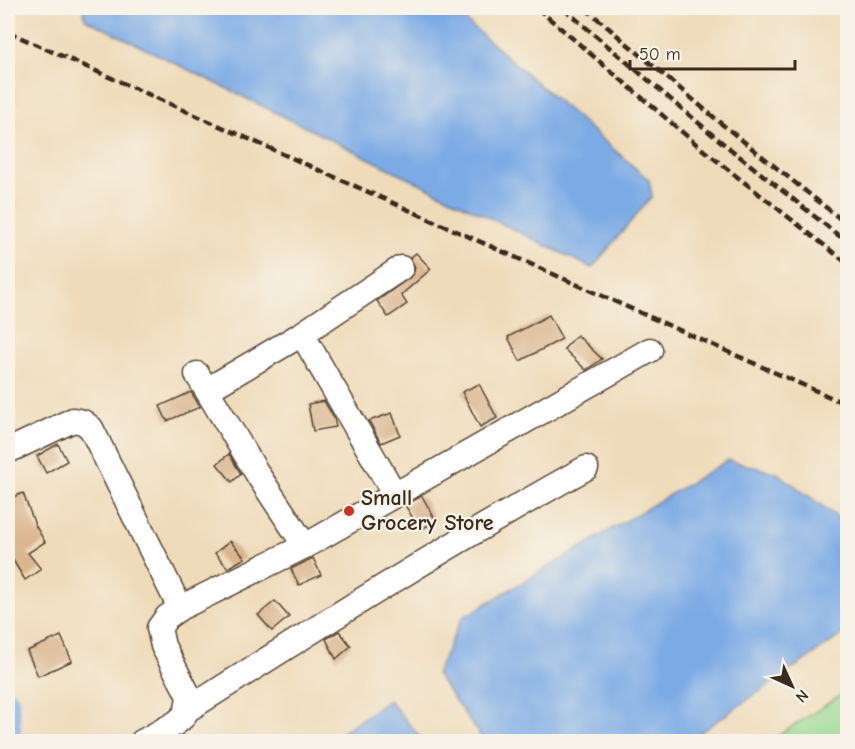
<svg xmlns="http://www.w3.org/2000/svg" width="855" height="749" viewBox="0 0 855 749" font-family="'Comic Neue',sans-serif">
  <rect width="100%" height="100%" fill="#f7f3e8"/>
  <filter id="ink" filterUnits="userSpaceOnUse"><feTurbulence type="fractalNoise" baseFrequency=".0167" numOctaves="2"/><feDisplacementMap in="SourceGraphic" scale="12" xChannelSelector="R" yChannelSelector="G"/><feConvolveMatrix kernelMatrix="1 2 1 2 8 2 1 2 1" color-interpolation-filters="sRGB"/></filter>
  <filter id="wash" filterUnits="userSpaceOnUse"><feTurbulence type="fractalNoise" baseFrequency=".008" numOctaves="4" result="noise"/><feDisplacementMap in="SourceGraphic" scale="24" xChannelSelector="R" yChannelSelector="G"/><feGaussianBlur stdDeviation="1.35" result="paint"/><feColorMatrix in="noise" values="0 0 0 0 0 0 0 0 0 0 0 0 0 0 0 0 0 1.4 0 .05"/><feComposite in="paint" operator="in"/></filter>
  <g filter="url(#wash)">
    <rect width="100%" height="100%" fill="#efdbba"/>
    <path fill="#96d88f" stroke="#688156" stroke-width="1.5" d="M 847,691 L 847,741 L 770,741 Z"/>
    <path fill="#7baae5" stroke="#5b6a82" stroke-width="1.5" d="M 83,8 L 451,8 L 649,180 L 652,196 L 592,268 L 85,19 Z
      M 728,460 L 777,473 L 847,524 L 847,631 L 688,741 L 484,741 L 436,674 L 462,618 Z
      M 389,700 L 423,741 L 329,741 Z"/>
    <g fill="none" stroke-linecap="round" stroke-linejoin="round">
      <path stroke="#7baae5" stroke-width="22" d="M 8,700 L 11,742"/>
    </g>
    <g id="blocks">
      <path fill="#dab68f" d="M 416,253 L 431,269 L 401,295 L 407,304 L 388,317 L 377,301 L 413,275 L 415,267 L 410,258 Z
        M 549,315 L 562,339 L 520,361 L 508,337 Z
        M 577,335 L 602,359 L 586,370 L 564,349 Z
        M 479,384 L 497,418 L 480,427 L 462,392 Z
        M 191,392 L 200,407 L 167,421 L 160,406 Z
        M 324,401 L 334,418 L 336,427 L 313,431 L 308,404 Z
        M 392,413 L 400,435 L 381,443 L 369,421 Z
        M 58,444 L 67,461 L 46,473 L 37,456 Z
        M 229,454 L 241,474 L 232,482 L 217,464 Z
        M 23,493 L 35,525 L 45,542 L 28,553 L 41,569 L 25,580 L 8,552 L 8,499 Z
        M 422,496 L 436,521 L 420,530 L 405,505 Z
        M 230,541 L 245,558 L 228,568 L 215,553 Z
        M 313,558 L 321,575 L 299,585 L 291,569 Z
        M 275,601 L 289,617 L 272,631 L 258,615 Z
        M 339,631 L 351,646 L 336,659 L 326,639 Z
        M 61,636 L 72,661 L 38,676 L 27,651 Z"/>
    </g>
  </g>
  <g filter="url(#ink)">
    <use href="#blocks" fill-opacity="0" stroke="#564535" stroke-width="1.5"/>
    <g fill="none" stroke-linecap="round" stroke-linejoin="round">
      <g stroke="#564535" stroke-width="27">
        <path id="minor" d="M 302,334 L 395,495
          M 197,374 L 260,478 L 305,546
          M 207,390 L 302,334 L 401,268
          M 8,451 L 73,420 L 83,422 L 91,428 L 180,608
          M 187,710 C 318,627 450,543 586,468
          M 142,742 L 176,723 L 183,717 L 187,710 L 189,696 L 163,646 L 159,628 L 167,617 L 180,608 L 305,546 L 650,350"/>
      </g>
      <use href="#minor" stroke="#fff" stroke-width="24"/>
      <path stroke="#3b2a1e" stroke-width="4.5" stroke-dasharray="9 4.5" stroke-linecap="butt" d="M 537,8 L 702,149 L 848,264
        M 563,8 L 714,136 L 848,243
        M 585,8 L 723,125 L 848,225
        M 8,32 L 848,405"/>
    </g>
  </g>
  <circle fill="#c8321e" stroke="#f7f3e8" stroke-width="2" cx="349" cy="511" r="6"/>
  <g text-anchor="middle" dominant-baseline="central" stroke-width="4.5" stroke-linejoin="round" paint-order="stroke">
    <g font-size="22" font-weight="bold" fill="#3b2a1e" stroke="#f7f3e8" text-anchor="start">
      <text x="361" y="498">Small<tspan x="361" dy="25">Grocery Store</tspan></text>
    </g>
  </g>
  <rect width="855" height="749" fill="none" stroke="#f7f3e8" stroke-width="30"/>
  <g transform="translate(792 686) rotate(135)" stroke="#f7f3e8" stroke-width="4.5" paint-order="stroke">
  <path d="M0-4.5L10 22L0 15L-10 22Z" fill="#3b2a1e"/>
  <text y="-9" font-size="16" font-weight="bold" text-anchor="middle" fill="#3b2a1e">N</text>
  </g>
  <path d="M630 60v9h165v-9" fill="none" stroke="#3b2a1e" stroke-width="3"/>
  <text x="639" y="60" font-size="18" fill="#3b2a1e" stroke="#f7f3e8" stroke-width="4.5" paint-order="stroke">50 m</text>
</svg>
